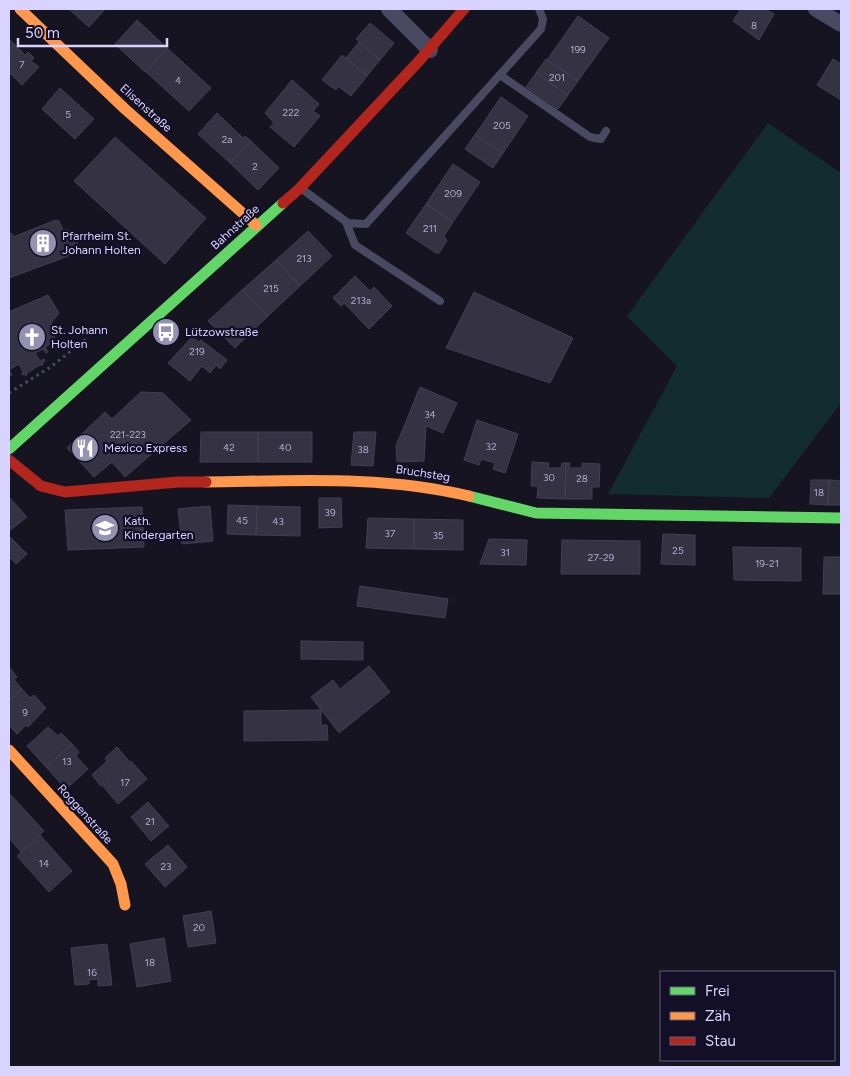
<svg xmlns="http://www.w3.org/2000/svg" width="850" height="1076" viewBox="0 0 850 1076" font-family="Figtree,sans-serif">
  <rect width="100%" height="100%" fill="#161421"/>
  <path fill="#132c2d" d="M 768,123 L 841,173 L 841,403 L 769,498 L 608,494 L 677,366 L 627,316 Z"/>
  <path fill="#343243" stroke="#433f54" d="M 69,9 L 105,9 L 89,27 Z
    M 741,9 L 765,9 L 774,14 L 759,40 L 733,21 Z
    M 578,16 L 609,38 L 578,81 L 547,60 Z
    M 137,20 L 167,48 L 145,72 L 115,44 Z
    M 370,23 L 394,43 L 380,60 L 356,39 Z
    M 9,39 L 15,45 L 9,52 Z
    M 359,42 L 380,60 L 367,76 L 346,58 Z
    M 15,45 L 25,55 L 28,52 L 34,58 L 31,61 L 39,67 L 22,85 L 9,72 L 9,52 Z
    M 167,48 L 211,88 L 189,111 L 146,72 Z
    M 342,55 L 367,76 L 351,96 L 338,86 L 336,90 L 322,80 Z
    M 546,59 L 578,81 L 568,95 L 536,73 Z
    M 833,59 L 841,64 L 841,100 L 817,85 Z
    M 536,73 L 568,95 L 558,109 L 526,87 Z
    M 292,80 L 319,104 L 313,111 L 320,116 L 294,147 L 270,127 L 274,123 L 265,113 Z
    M 60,88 L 94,119 L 75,139 L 42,109 Z
    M 501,97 L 528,116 L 503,153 L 475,135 Z
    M 217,113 L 243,138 L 245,136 L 251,141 L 230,163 L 198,134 Z
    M 475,135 L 503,153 L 493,168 L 465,149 Z
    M 115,137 L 206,218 L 165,264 L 74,181 Z
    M 251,141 L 279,168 L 258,190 L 230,163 Z
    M 453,164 L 480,182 L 453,222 L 426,204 Z
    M 426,204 L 453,222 L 444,236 L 447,241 L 439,253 L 436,253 L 406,233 Z
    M 56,220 L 59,221 L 63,230 L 69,230 L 71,236 L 75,236 L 80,249 L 79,252 L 9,278 L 9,234 L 11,233 L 13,237 Z
    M 308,231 L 332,256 L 300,286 L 276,260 Z
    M 276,260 L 300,286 L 268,316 L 242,290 Z
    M 355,276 L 370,291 L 374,287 L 392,306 L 369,329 L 344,303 L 341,306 L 333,298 Z
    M 242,290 L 268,316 L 235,348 L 208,321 Z
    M 474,292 L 573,338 L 550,383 L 446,348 Z
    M 48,295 L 59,313 L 51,323 L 55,331 L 60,331 L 60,333 L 56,333 L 53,341 L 57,344 L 56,346 L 52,343 L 45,347 L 48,352 L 46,353 L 43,349 L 35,353 L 40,361 L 44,359 L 45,361 L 42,363 L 43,365 L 40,365 L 27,373 L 26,376 L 25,374 L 22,375 L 23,372 L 19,364 L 9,370 L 12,375 L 10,376 L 9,374 L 9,310 L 11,311 Z
    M 192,337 L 199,342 L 201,340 L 227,360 L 220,369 L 216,365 L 210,373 L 202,366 L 190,381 L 168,363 Z
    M 420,387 L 457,403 L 443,433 L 426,426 L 424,461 L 397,462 L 396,446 Z
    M 141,392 L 163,393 L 191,420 L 125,477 L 112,462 L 94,477 L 67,448 L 105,412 L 112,419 Z
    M 477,420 L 518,434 L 505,473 L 493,469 L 495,463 L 481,459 L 479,465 L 464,460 Z
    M 201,432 L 258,432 L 258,462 L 200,462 Z
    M 258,432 L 312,432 L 312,462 L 258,462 Z
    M 354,432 L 376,432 L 373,466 L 351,465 Z
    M 532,462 L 549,463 L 548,468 L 561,468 L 562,463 L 566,463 L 565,499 L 537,498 L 538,486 L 531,486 Z
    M 566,463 L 570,463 L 569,468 L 582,468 L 582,463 L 600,464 L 599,487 L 592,487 L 592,499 L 565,499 Z
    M 811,480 L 829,480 L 828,505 L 810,504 Z
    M 829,480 L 841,481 L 841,505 L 828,505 Z
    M 9,497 L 27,517 L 9,531 Z
    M 319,498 L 341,498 L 342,527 L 319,528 Z
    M 228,505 L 257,506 L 256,535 L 227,534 Z
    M 210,506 L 213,541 L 182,544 L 178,509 Z
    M 257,506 L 300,507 L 300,536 L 256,535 Z
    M 142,507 L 144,547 L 68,550 L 65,510 Z
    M 368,518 L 414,519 L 414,549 L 366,548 Z
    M 414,519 L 463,520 L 463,550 L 414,549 Z
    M 663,534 L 695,535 L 695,565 L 661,564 Z
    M 9,536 L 27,554 L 16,564 L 9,556 Z
    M 489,539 L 527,540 L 526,565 L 480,564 Z
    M 562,540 L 640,541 L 640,574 L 561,574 Z
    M 733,547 L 801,548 L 801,581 L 734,580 Z
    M 824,557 L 841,557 L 841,594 L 823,594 Z
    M 360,586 L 448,599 L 445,618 L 357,606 Z
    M 301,641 L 363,642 L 363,660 L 301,659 Z
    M 369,666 L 390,692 L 339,733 L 311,697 L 333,680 L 340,689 Z
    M 9,667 L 17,677 L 14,680 L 22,689 L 9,700 Z
    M 22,689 L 30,698 L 34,695 L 46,708 L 28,727 L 26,725 L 17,734 L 9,725 L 9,700 Z
    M 321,710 L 321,725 L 327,725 L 328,740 L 244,741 L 244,711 Z
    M 48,727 L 58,736 L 61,733 L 72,744 L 46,767 L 27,746 Z
    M 72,744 L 79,752 L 76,756 L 88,769 L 66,789 L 46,767 Z
    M 117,747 L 129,761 L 101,786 L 92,775 L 107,761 L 105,758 Z
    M 131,761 L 147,779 L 118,804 L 103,786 Z
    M 9,793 L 44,831 L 21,852 L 9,838 Z
    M 148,802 L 169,826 L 151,841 L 131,817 Z
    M 40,835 L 72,871 L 49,892 L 17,856 Z
    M 168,845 L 187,867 L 165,887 L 145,864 Z
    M 211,911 L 216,943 L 188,947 L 183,916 Z
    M 164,938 L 171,981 L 137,987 L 130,944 Z
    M 107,944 L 112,985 L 98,986 L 98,979 L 89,980 L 89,984 L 75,985 L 71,948 Z"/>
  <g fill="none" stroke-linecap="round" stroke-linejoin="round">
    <path stroke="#44505f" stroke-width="3" stroke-dasharray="2.5 4" stroke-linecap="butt" d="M 9,393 L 52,366 L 86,339"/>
    <path stroke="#4a4962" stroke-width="8" d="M 500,75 L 590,137 L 601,139 L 606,131
      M 302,189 L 348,223 L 366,224 L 541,29 L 543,19 L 539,9
      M 346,222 L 355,245 L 440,301"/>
    <path stroke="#4a4962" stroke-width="16" d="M 389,9 L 430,50
      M 816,9 L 841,24"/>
    <path stroke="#63d668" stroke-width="11" d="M 9,449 L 283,203
      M 469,496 L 536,513 L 841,518"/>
    <path stroke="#ff974d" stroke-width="11" d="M 20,9 L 125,109 L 256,225
      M 206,482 C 295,481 382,475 469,496
      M 9,750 L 113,864 L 121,884 L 125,905"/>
    <path stroke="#b3261e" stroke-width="11" d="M 283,203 L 300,188 L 419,61 L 464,9
      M 9,460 L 41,486 L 65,492 L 178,482 L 206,482"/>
  </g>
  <defs>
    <g id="building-disc" transform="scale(1.4375)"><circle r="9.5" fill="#9591b1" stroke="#130f26"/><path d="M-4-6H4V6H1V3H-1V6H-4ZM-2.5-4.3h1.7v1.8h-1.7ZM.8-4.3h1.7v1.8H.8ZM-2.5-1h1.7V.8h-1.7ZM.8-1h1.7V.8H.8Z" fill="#fff"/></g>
    <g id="bus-disc" transform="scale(1.4375)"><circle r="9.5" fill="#9591b1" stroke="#130f26"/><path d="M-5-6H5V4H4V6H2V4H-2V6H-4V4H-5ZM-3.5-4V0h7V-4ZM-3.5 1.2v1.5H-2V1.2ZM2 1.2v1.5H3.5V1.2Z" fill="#fff"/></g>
    <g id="church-disc" transform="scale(1.4375)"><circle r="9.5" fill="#9591b1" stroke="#130f26"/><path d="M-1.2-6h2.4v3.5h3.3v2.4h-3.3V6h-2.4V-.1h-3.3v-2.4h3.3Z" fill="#fff"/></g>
    <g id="restaurant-disc" transform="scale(1.4375)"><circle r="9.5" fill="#9591b1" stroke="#130f26"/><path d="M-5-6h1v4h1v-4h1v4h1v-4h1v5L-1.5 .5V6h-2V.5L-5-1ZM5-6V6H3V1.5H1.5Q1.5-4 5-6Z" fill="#fff"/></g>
    <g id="school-disc" transform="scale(1.4375)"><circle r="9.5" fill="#9591b1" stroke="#130f26"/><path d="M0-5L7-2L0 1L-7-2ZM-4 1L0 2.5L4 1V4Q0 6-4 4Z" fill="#fff"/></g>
  </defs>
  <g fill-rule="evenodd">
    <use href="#building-disc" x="43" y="243"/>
    <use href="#bus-disc" x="166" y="332"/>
    <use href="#church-disc" x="32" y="337"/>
    <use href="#restaurant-disc" x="85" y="448"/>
    <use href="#school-disc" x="105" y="528"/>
  </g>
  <g text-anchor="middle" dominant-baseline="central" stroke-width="4.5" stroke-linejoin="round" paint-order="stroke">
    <g font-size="10" fill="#b0acd0">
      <text x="754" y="25">8</text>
      <text x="578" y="49">199</text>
      <text x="22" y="64">7</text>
      <text x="557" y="77">201</text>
      <text x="178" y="80">4</text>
      <text x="291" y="112">222</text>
      <text x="68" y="114">5</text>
      <text x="502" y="125">205</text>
      <text x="227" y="139">2a</text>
      <text x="255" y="166">2</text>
      <text x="453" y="193">209</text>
      <text x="430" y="228">211</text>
      <text x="304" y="258">213</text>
      <text x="271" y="288">215</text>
      <text x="361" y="300">213a</text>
      <text x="197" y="351">219</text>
      <text x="430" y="414">34</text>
      <text x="128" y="434">221-223</text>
      <text x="491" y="446">32</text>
      <text x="229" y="447">42</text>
      <text x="285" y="447">40</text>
      <text x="363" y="449">38</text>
      <text x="549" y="477">30</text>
      <text x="582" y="478">28</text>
      <text x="819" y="492">18</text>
      <text x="330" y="512">39</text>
      <text x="242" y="520">45</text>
      <text x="278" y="521">43</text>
      <text x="390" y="533">37</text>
      <text x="438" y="535">35</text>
      <text x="678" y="550">25</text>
      <text x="505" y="552">31</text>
      <text x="601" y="557">27-29</text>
      <text x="767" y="563">19-21</text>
      <text x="25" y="712">9</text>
      <text x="67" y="761">13</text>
      <text x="125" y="782">17</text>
      <text x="150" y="821">21</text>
      <text x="44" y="863">14</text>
      <text x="166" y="866">23</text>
      <text x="199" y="927">20</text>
      <text x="150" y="962">18</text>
      <text x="92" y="972">16</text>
    </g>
    <g font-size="12" fill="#d9d4ff" stroke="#130f26">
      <text transform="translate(146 108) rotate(42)">Elisenstraße</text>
      <text transform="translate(235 227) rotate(-42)">Bahnstraße</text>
      <text transform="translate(423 473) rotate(9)">Bruchsteg</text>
      <text transform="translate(85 814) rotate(48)">Roggenstraße</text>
    </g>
    <g font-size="12" fill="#d9d4ff" stroke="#130f26" text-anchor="start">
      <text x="62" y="236">Pfarrheim St.<tspan x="62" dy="14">Johann Holten</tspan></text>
      <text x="51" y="330">St. Johann<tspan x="51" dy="14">Holten</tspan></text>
      <text x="185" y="332">Lützowstraße</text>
      <text x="104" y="448">Mexico Express</text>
      <text x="124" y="521">Kath.<tspan x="124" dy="14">Kindergarten</tspan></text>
    </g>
  </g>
  <rect width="850" height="1076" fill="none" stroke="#d9d4ff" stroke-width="20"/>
  <rect x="660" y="971" width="175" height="90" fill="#130f26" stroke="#625e7d"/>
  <rect x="670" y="987" width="25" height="8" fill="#63d668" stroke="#625e7d"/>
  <text x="705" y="996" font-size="15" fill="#d9d4ff">Frei</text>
  <rect x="670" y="1012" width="25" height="8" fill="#ff974d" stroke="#625e7d"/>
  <text x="705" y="1021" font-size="15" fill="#d9d4ff">Zäh</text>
  <rect x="670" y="1037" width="25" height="8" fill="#b3261e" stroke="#625e7d"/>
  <text x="705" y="1046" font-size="15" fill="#d9d4ff">Stau</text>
  <path d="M18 38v8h149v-8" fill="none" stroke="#d9d4ff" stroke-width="2.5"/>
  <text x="25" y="38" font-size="15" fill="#d9d4ff" stroke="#130f26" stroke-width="4" paint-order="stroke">50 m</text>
</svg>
